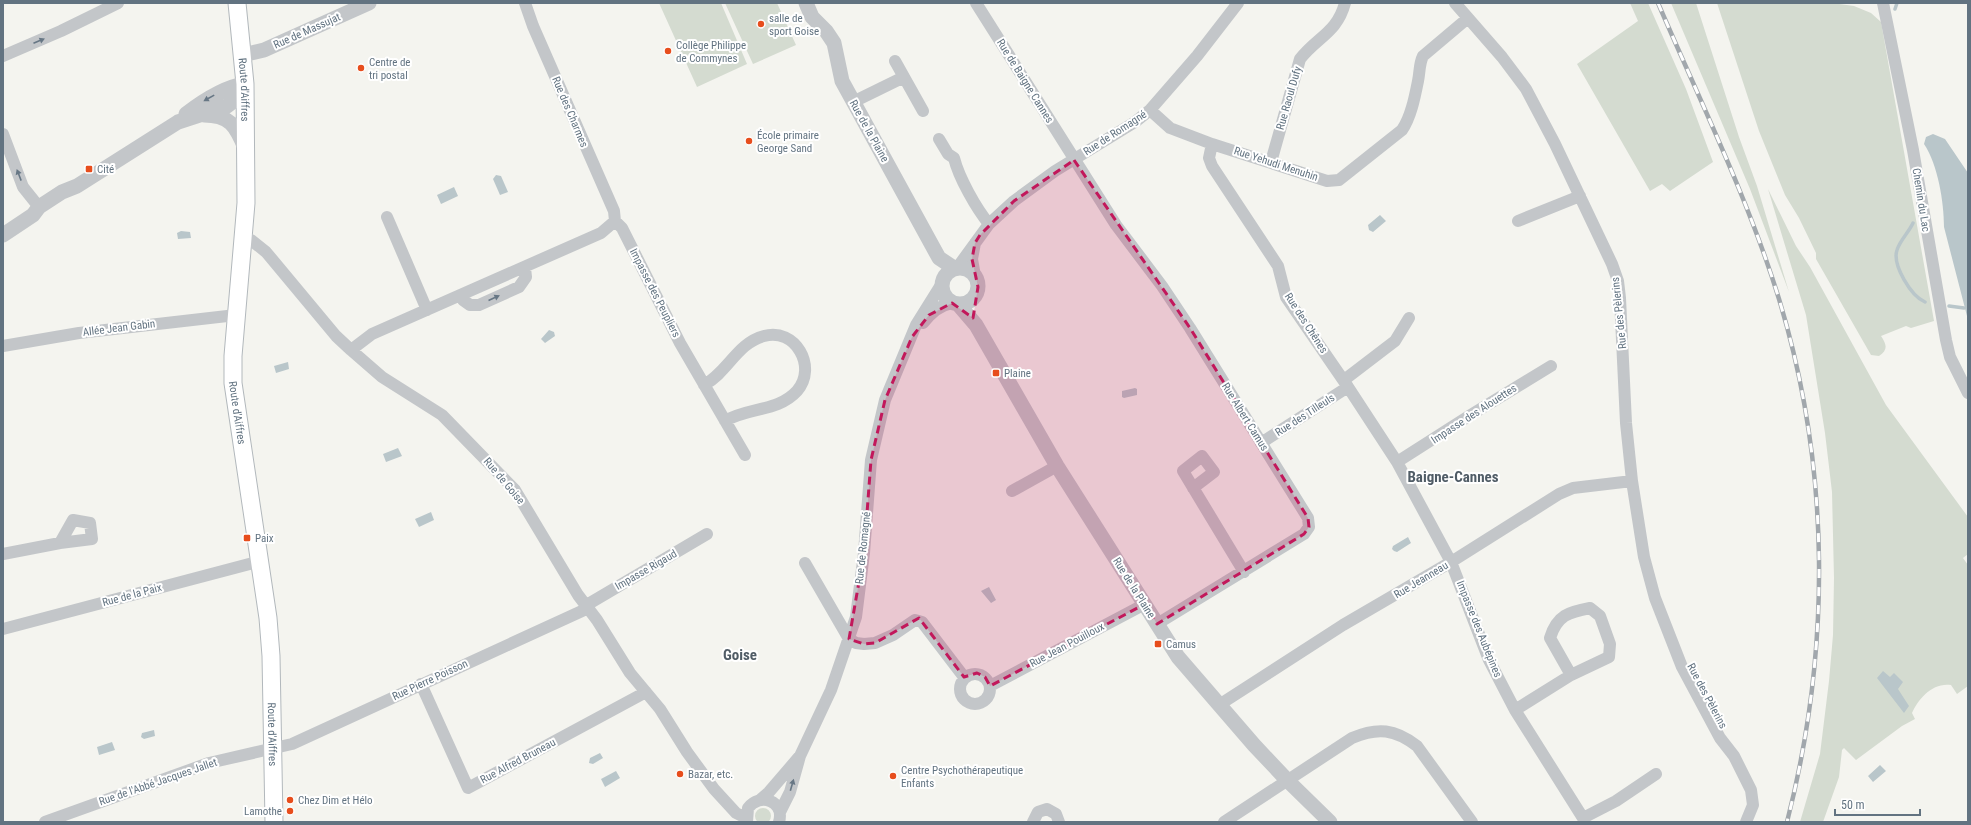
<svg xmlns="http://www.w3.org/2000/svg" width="1971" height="825" viewBox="0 0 1971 825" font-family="'Roboto Condensed',sans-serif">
  <rect width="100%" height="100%" fill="#f4f4ef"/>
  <path fill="#d4dbd0" d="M 659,3 L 721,3 L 747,64 L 697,87 Z
    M 725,3 L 777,3 L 796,45 L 753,64 Z
    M 1630,3 L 1648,3 L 1686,89 L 1713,162 L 1670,191 L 1662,184 L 1650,191 L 1577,64 L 1638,21 Z
    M 1671,3 L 1696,3 L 1739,137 L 1757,186 L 1789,292 L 1750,189 Z
    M 1717,3 L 1832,3 L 1854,6 L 1871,13 L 1881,22 L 1934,321 L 1911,328 L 1906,326 L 1881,336 C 1887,345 1888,350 1879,356 L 1871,355 L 1816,259 L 1816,253 L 1799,218 L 1785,195 L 1759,131 Z
    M 1768,189 L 1796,246 L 1810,267 L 1886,405 L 1968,517 L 1968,554 L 1963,558 L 1968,565 L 1968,686 L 1957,694 L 1951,685 C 1933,682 1918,699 1912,713 L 1915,719 L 1902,726 L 1856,760 L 1844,748 L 1842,750 L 1839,777 L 1823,822 L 1800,822 L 1820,754 L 1829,681 L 1833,635 L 1834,578 L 1832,492 L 1825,433 L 1806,315 Z
    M755 816a8 8 0 1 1 16 0a8 8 0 1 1-16 0Z"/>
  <path fill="#b9c6ca" d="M 1933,134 L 1945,139 L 1968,173 L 1967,316 L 1944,227 C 1944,202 1938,165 1924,144 L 1926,137 Z
    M 496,175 L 501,176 L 508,192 L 500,195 L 493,179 Z
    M 454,187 L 458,196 L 441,204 L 437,195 Z
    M 1380,215 L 1386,221 L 1373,232 L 1369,230 L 1368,225 Z
    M 181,231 L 190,232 L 191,238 L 178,239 L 177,233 Z
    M 549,330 L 554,332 L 555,336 L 545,343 L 541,339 Z
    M 288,362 L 289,369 L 276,373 L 274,366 Z
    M 1135,388 L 1137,389 L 1137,395 L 1124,398 L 1122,397 L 1122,391 Z
    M 398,448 L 402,456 L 386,462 L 383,454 Z
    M 431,512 L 434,520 L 419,527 L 415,519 Z
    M 1408,537 L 1411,543 L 1397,552 L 1394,551 L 1392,549 L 1393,546 Z
    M 989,587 L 996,600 L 991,603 L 981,591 Z
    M 1883,671 L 1890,677 L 1894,673 L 1903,682 L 1898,689 L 1909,706 L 1904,713 L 1877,678 Z
    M 154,730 L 155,736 L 144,739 L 141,737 L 142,733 Z
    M 112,742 L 115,750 L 99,755 L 97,747 Z
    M 600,753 L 603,758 L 593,764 L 589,763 L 590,758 Z
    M 1880,765 L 1886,771 L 1873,782 L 1868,776 Z
    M 616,771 L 620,778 L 605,787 L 601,779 Z"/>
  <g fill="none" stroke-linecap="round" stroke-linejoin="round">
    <path stroke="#b9c6ca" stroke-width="3.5" d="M 1895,9 L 1897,3
      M 1913,223 C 1909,232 1900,240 1897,250 C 1892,265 1911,296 1925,302
      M 1949,306 L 1964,308"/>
    <g stroke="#b2b8bc" stroke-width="19">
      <g id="secondary">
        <path id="s1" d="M 237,3 L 245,84 L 246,203 L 233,356 L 233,383 L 268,618 L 271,656 L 274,822"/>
      </g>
    </g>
    <path stroke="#c3c6c9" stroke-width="12" d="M 525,3 L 533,26 L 614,211 L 615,221
      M 976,3 L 1116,225 L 1162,286 L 1190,328 L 1308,518 L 1309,527 L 1304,534 L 1157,624
      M 1455,3 L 1502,57 L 1526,89 L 1555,144 L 1612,264 L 1618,281 L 1620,298 L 1626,423 L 1632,481 L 1644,557 L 1655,598 L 1682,667 L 1720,738 L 1734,756 L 1751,790 L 1753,805 L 1746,822
      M 1883,3 L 1913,150 L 1946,340 L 1950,357 L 1968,393
      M 3,56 L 61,31 L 118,3
      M 895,61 L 923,111
      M 853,102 L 904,77
      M 1150,110 L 1170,128 L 1212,144 L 1209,158 L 1212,166 L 1278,266 L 1286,297 L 1348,387 L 1397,462 L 1451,562 L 1489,660 L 1515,710 L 1583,818 L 1616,801 L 1656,774
      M 3,134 L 23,187 L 39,207
      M 939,139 L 948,154 L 954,158 C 959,178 976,208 989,224
      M 1212,144 L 1327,181 L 1339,180 L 1402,130 C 1411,117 1415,96 1418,81 C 1420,72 1419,64 1423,56 L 1468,18
      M 1271,162 L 1300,59 C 1317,37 1337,33 1345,3
      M 387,217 L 427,310
      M 1518,221 L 1580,196
      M 243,238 L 251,240 L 266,252 L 336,336 L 351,350 L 382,377 L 442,415 L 515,490 L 578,595 L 597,620 L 630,673 L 660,709 L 687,752 L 714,789 L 736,813 L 746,818
      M 975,243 L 972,259 L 975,276
      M 957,268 L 989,224 L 1014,201 L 1055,171 L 1135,122 L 1150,110 L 1197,56 L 1238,3
      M 461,295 L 463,300 L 470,305 L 479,305 L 519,287 L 526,277 L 525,268
      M 923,323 C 930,314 940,305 952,303
      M 3,346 L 79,333 L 236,315
      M 351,350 L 372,334 L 601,233 L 615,221 L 622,228 L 680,343 L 745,455
      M 1344,380 L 1395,341 L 1409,318
      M 704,385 C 728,372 737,343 764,336 C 795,327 818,367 797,391 C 778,412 748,407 725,421
      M 1261,443 L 1348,387
      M 1397,462 L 1469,416 L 1551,366
      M 1193,488 L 1214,472 L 1202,456 L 1183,471 L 1244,572
      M 1012,491 L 1057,466
      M 3,554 L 60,543 L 92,539 L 90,523 L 73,520 L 60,543
      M 805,563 L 849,639 L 856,643 L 864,644 L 875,643 L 893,635 L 915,620 L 922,622 L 964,677
      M 3,629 L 261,561
      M960 689a15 15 0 1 1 30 0a15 15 0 1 1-30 0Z
      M 421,684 L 468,788 L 646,692
      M 990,686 L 1145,604
      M 1219,705 L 1343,625 L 1451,562 L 1559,494 L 1573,488 L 1632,481
      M 1515,710 L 1571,675 L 1609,657 L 1610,644 L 1600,616 L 1590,608 C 1569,612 1557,615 1550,638 L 1571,675
      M 761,799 L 769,792 L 799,757
      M 780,812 L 790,792 L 800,756 L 831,690 L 856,617 L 864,553 L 871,460 L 885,400 L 916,325 L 941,285
      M 45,822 L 209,763 L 292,744 L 582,611 L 590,603 L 707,534
      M 747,822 L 748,808 C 760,792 785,801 779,822
      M 1033,822 L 1038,812 L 1047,809 L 1056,814 L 1059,822
      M 1224,822 L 1352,738 C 1378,727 1395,729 1417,746 L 1472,822"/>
    <path stroke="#c3c6c9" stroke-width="15" d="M 806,3 L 812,17 L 826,31 L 834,43 L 842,81 L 939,258 L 954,268
      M 243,55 L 264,50 L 369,3
      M 186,114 C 203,101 224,87 245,84
      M 204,115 C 230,115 236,126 245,148
      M 3,235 L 33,215 L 39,207 L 62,192 L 77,186 L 178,122 L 227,106 L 245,92
      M942 286a18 18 0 1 1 36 0a18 18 0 1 1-36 0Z
      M 958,304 L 976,325 L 1057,466 L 1178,657 L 1254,745 L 1287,780 L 1330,822"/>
    <use href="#secondary" stroke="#fff" stroke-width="17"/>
    <g stroke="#a1a7ac" stroke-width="4.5">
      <path id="rail" d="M 1658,3 C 1700,101 1748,198 1779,299 C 1831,470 1831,650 1787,822"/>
    </g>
    <use href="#rail" stroke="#fff" stroke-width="3" stroke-dasharray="9" stroke-linecap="butt"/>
  </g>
  <defs><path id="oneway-solid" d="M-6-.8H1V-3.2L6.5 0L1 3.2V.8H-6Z"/></defs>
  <g fill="#677785">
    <use href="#oneway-solid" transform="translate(39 41) rotate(-23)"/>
    <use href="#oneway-solid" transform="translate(209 98) rotate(151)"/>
    <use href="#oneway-solid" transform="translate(19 175) rotate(-111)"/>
    <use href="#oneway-solid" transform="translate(494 298) rotate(-24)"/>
    <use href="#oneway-solid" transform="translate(792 785) rotate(-74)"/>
  </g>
  <path fill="#c2185b" fill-opacity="0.2" stroke="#c2185b" stroke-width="3" stroke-dasharray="8 5" stroke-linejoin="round" d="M 1074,160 L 1190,328 L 1308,518 L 1309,527 L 1304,534 L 1157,624 L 1145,604 L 990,686 L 985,677 L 977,673 L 964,677 L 919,618 L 875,643 L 864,644 L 849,639 L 864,553 L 871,460 L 885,400 L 912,337 L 929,315 L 952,303 L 973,318 L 978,287 L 972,259 L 975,243 L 980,235 L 1014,201 Z"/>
  <g fill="#e74d1c" stroke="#fff" stroke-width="1.5">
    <circle cx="761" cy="24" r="4"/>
    <circle cx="668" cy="51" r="4"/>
    <circle cx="361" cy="68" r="4"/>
    <circle cx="749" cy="141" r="4"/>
    <rect x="85" y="165" width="8" height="8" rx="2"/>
    <rect x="992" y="369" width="8" height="8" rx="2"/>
    <rect x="243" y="534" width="8" height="8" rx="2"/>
    <rect x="1154" y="640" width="8" height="8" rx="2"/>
    <circle cx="680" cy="774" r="4"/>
    <circle cx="893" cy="776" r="4"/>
    <circle cx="290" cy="800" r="4"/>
    <circle cx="290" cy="811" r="4"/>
  </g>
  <g text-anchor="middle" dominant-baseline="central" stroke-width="4" stroke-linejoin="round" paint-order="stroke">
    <g font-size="11" fill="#627381" stroke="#fff" text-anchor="start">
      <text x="769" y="18">salle de<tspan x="769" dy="13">sport Goise</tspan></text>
      <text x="676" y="45">Collège Philippe<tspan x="676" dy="13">de Commynes</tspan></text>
      <text x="369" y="62">Centre de<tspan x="369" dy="13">tri postal</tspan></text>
      <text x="757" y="135">École primaire<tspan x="757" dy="13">George Sand</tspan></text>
      <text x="97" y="169">Cité</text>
      <text x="1004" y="373">Plaine</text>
      <text x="255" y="538">Paix</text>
      <text x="1166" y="644">Camus</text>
      <text x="901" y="770">Centre Psychothérapeutique<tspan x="901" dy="13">Enfants</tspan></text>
      <text x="688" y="774">Bazar, etc.</text>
      <text x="298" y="800">Chez Dim et Hélo</text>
      <text x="282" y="811" text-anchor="end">Lamothe</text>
    </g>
    <g font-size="11" fill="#627381" stroke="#fff">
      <text transform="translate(307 31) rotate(-24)">Rue de Massujat</text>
      <text transform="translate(1025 81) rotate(58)">Rue de Baigne Cannes</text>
      <text stroke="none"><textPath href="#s1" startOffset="87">Route d'Aiffres</textPath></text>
      <text transform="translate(1289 98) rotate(-74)">Rue Raoul Dufy</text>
      <text transform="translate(570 112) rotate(67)">Rue des Charmes</text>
      <text transform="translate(869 131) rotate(61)">Rue de la Plaine</text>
      <text transform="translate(1115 133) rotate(-33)">Rue de Romagné</text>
      <text transform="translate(1276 164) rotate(18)">Rue Yehudi Menuhin</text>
      <text transform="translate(1921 200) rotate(81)">Chemin du Lac</text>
      <text transform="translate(655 293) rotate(63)">Impasse des Peupliers</text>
      <text transform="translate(1619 313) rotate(-96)">Rue des Pèlerins</text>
      <text transform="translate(1306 323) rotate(57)">Rue des Chênes</text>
      <text transform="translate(119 328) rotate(-7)">Allée Jean Gabin</text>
      <text stroke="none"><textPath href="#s1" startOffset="411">Route d'Aiffres</textPath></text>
      <text transform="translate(1474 414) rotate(-33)">Impasse des Alouettes</text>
      <text transform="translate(1305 415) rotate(-33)">Rue des Tilleuls</text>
      <text transform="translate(1245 417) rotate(58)">Rue Albert Camus</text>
      <text transform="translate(504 481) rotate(50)">Rue de Goise</text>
      <text transform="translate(863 548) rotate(-84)">Rue de Romagné</text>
      <text transform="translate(646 570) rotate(-30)">Impasse Rigaud</text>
      <text transform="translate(1421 580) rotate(-31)">Rue Jeanneau</text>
      <text transform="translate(1134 588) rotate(58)">Rue de la Plaine</text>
      <text transform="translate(132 595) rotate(-15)">Rue de la Paix</text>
      <text transform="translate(1479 629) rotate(68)">Impasse des Aubépines</text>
      <text transform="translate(1067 645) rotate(-28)">Rue Jean Pouilloux</text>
      <text transform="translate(430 680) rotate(-25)">Rue Pierre Poisson</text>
      <text transform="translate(1707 696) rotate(62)">Rue des Pèlerins</text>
      <text stroke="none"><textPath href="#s1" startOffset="735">Route d'Aiffres</textPath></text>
      <text transform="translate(518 761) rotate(-28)">Rue Alfred Bruneau</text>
      <text transform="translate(158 782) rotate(-19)">Rue de l'Abbé Jacques Jallet</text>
    </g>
    <g font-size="15" font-weight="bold" fill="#505c66" stroke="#fff">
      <text x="1453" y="477">Baigne-Cannes</text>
      <text x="740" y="655">Goise</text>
    </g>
  </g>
  <rect width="1971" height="825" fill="none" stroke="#627381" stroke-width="8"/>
  <path d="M1835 809v6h85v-6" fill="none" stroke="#627381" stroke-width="2"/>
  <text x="1841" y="809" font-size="12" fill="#627381" stroke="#ffffff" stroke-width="3" paint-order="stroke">50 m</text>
</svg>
